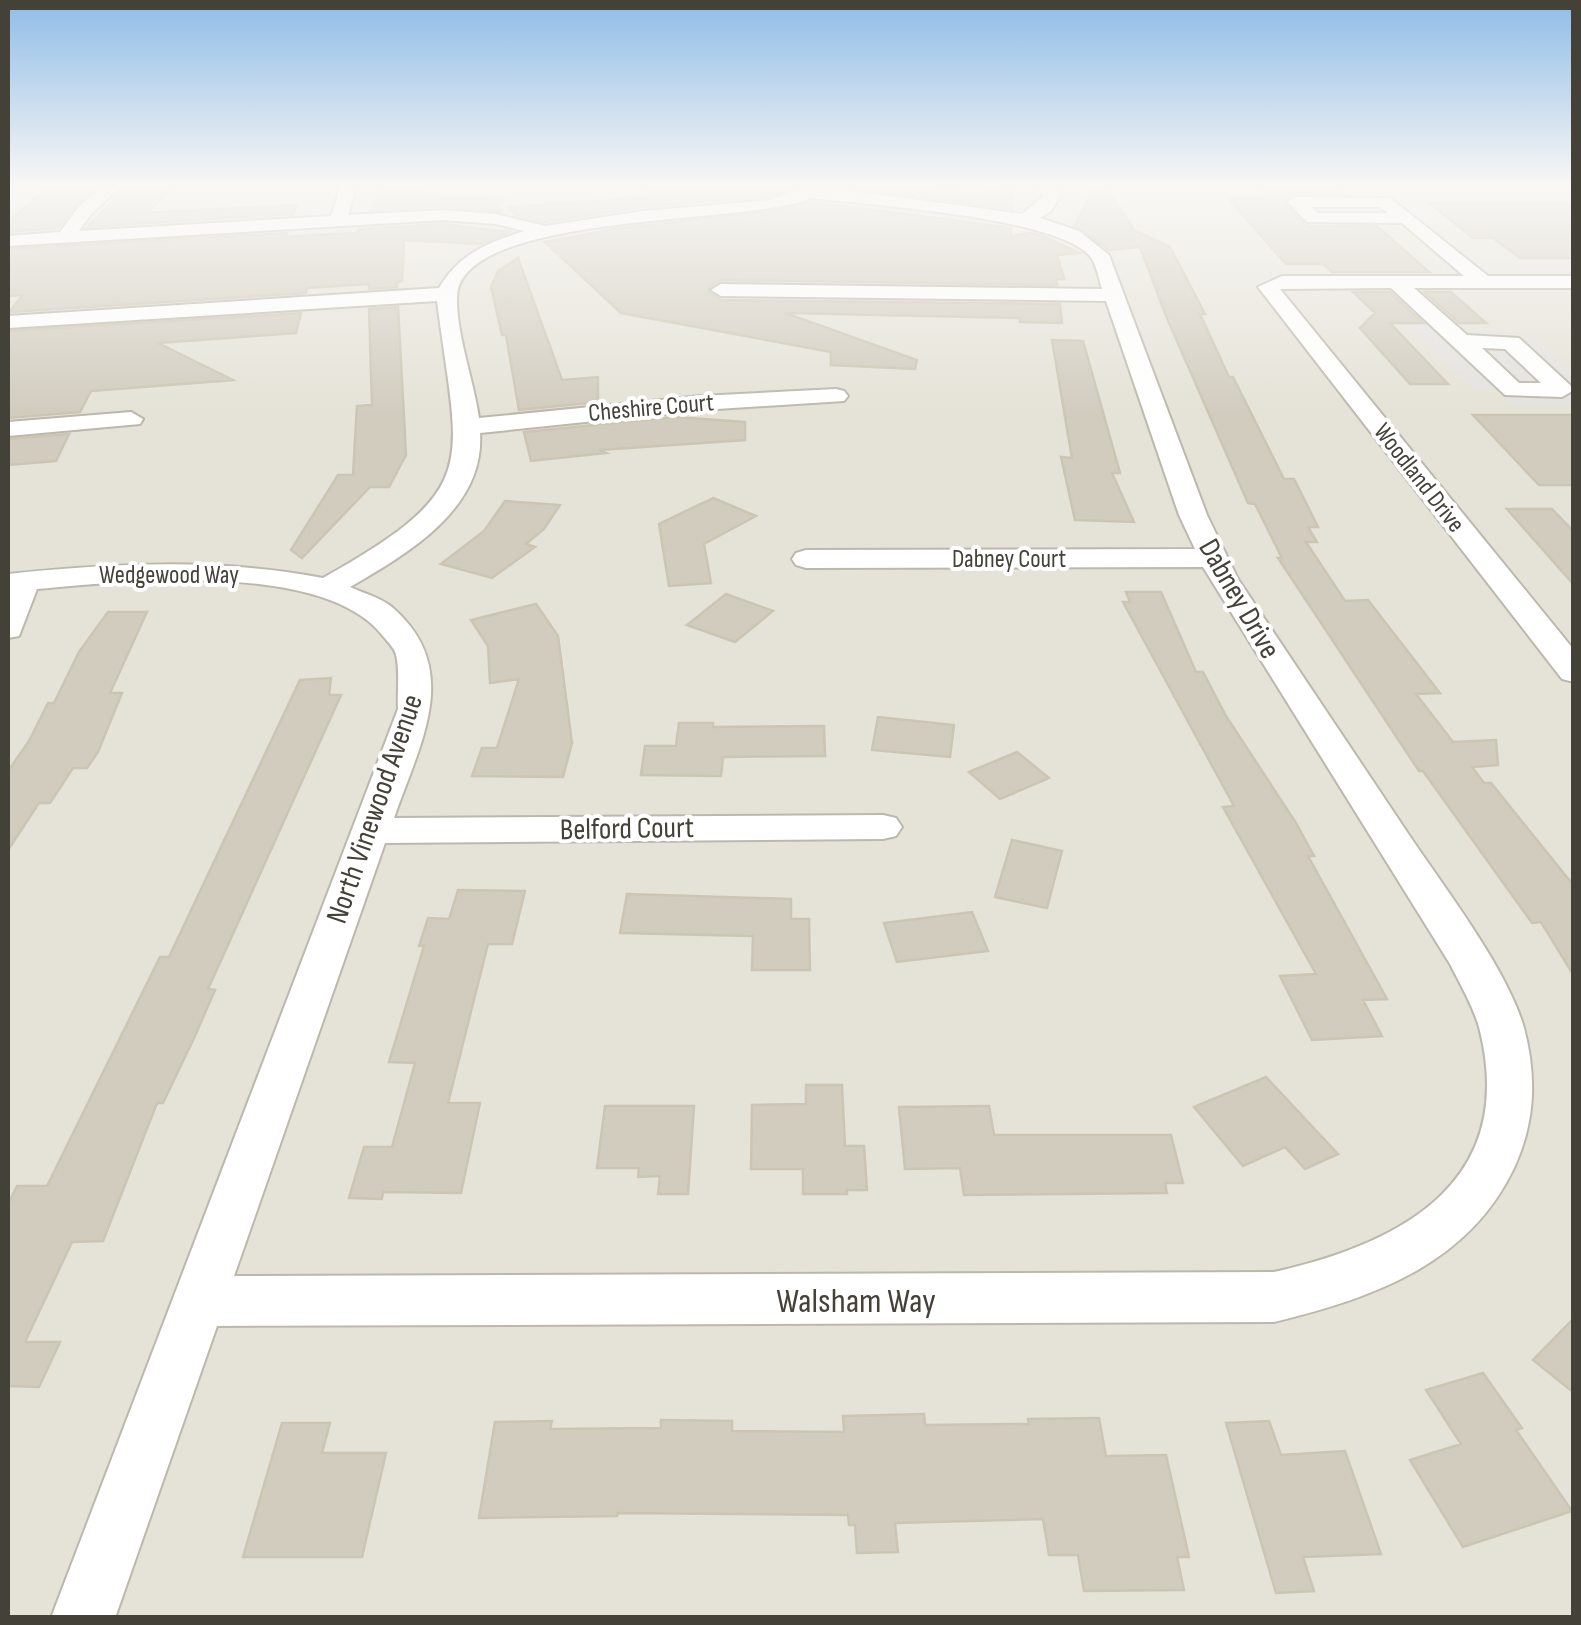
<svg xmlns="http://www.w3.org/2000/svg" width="1581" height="1625" viewBox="0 0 1581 1625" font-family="'Sofia Sans Condensed',sans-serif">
  <rect width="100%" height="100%" fill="#f2f0e8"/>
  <path fill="#e5e2d7" d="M 8,185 L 1573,185 L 1573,1617 L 8,1618 Z"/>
  <path fill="#e4e2df" d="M 1406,321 L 1425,321 L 1459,331 L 1507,331 L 1516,338 L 1534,338 L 1573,373 L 1573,405 L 1512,404 L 1495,389 L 1473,389 Z"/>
  <path fill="#d2ccbf" stroke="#ccc5b3" stroke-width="2.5" d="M 386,185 L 424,185 L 419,195 L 504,199 L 493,209 L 501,208 L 502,212 L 443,206 L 371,210 Z
    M 646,185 L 799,185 L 769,196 L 642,207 L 545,222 L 516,215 L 508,207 L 650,197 Z
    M 840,185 L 985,195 L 985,191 L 1013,192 L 1012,209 Z
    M 1095,185 L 1102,185 L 1112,196 L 1134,230 L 1170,247 L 1205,314 L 1200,314 L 1229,377 L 1233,377 L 1284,479 L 1294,479 L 1318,527 L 1308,527 L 1317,542 L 1306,542 L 1345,601 L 1368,600 L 1440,693 L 1416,694 L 1453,742 L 1496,740 L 1498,765 L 1472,767 L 1484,783 L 1491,783 L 1574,886 L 1574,976 L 1541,922 L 1532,923 L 1423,771 L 1419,771 L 1278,558 L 1282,558 L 1255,504 L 1248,503 L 1166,316 L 1140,247 L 1109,250 L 1075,226 Z
    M 1257,185 L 1330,185 L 1339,194 L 1296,193 L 1286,199 L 1285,205 L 1307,226 L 1377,226 L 1429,272 L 1332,272 L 1323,264 L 1286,264 L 1228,198 L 1269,198 Z
    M 175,187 L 146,213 L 297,205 L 293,214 L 87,227 L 126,188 Z
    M 48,188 L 95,188 L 77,203 L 58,228 L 8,232 L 8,221 Z
    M 812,202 L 1005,227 L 1011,228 L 1011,236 L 1030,233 L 1043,236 L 1079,253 L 1057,255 L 1064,279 L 1056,279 L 1057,285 L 721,280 L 709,287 L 709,293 L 721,300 L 1060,304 L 1062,323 L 1020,322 L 1020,318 L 785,313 L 917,360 L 915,369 L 831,365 L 831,352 L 621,313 L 545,242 L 614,229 L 780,210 Z
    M 1429,203 L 1574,203 L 1574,258 L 1520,258 L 1493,238 L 1473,238 Z
    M 443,224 L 509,232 L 481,244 L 404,240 L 402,281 L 397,282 L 397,287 L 369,289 L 369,284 L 307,288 L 306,293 L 9,312 L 23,295 L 8,296 L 8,249 L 287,233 L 285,237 L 334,234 L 356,233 L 359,229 Z
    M 518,258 L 562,380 L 598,377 L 598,402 L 519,410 L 506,335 L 502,335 L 491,287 L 498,271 Z
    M 1353,292 L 1390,292 L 1423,323 L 1390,323 L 1448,384 L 1410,384 L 1360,328 L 1375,313 Z
    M 1424,292 L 1451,292 L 1486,323 L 1459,323 Z
    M 398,307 L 406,455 L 389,487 L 370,487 L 302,558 L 291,550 L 338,475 L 353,475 L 357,406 L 372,405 L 369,309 Z
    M 301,313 L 296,333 L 158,343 L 233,380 L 91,391 L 80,412 L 8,418 L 8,331 Z
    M 1052,340 L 1083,341 L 1120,473 L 1112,473 L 1134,522 L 1075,520 L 1061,457 L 1072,458 Z
    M 1473,415 L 1574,415 L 1574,485 L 1539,485 Z
    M 673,417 L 745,422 L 745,440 L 599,450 L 606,453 L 531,461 L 524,432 Z
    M 69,434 L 56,461 L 8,465 L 8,439 Z
    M 713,498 L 756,516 L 704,544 L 711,583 L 669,586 L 659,524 Z
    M 505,501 L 560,505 L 544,529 L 526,544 L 535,547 L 492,578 L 441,564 L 484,531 Z
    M 1507,509 L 1552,509 L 1574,532 L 1574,585 Z
    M 1126,592 L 1161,592 L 1196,672 L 1203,672 L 1226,716 L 1296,823 L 1314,856 L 1308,856 L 1387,999 L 1363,1000 L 1382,1036 L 1312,1040 L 1280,976 L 1316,974 L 1223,807 L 1234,806 L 1123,602 L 1130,602 Z
    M 726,594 L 773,611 L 735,642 L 687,625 Z
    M 536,604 L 558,636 L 572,743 L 563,777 L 472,776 L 482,748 L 497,748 L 519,679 L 490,683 L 488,646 L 471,620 Z
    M 108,612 L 147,612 L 110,693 L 122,693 L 98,752 L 87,768 L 73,768 L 50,803 L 39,803 L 8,850 L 8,771 L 29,741 L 48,703 L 54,703 L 79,652 Z
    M 331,678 L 329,695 L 341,695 L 208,989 L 215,990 L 195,1036 L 163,1103 L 157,1103 L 103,1241 L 72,1242 L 25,1342 L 60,1342 L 39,1387 L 8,1386 L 8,1204 L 17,1186 L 47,1186 L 160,957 L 169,957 L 300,680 Z
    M 878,717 L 954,725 L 950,757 L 872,750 Z
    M 679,723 L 713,723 L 713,727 L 824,726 L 825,756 L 723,757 L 721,776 L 641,775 L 645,746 L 676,746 Z
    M 1017,752 L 1049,778 L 1000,799 L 969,772 Z
    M 1012,840 L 1062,851 L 1047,908 L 995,897 Z
    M 458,890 L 525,891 L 512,944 L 488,944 L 448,1103 L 480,1103 L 461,1193 L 383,1192 L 382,1199 L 349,1198 L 364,1147 L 392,1147 L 415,1063 L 389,1062 L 424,946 L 419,946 L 428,918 L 449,919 Z
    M 627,894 L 791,899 L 791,919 L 809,919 L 810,970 L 752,970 L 753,936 L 620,933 Z
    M 972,912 L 988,951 L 897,962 L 884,923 Z
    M 1266,1077 L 1338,1154 L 1305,1169 L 1285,1147 L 1243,1166 L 1194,1107 Z
    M 806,1085 L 842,1085 L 845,1146 L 864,1146 L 867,1190 L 847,1190 L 847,1194 L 803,1194 L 803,1169 L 751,1169 L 752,1105 L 806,1104 Z
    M 605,1106 L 694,1106 L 688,1194 L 658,1194 L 660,1176 L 638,1177 L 639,1168 L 597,1168 Z
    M 989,1106 L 994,1135 L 1171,1135 L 1183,1183 L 1165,1183 L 1167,1193 L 964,1195 L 960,1168 L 905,1169 L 899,1107 Z
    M 1574,1318 L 1574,1393 L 1533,1360 Z
    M 1483,1373 L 1522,1428 L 1516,1430 L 1572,1511 L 1463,1547 L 1410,1460 L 1461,1444 L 1426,1390 Z
    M 924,1414 L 925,1425 L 1029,1424 L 1028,1419 L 1099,1418 L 1106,1456 L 1166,1455 L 1189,1557 L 1177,1557 L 1184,1590 L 1084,1591 L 1078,1555 L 1049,1555 L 1043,1519 L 895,1523 L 898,1552 L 857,1553 L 855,1525 L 849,1525 L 848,1515 L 618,1513 L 617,1516 L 479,1518 L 495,1422 L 552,1421 L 550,1429 L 661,1428 L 661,1420 L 732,1421 L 732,1431 L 844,1432 L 843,1416 Z
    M 1269,1421 L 1281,1455 L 1345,1451 L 1381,1554 L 1303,1557 L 1314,1591 L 1276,1593 L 1226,1423 Z
    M 282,1423 L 330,1423 L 322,1453 L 386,1453 L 362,1557 L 243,1557 Z"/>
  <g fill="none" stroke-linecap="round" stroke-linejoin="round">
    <g stroke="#bcb8ac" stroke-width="4">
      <path id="minor" d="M 105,185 L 123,185 L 92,213 L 79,231 L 331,216 L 341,185 L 357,185 L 348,215 L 443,210 L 496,214 L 545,226 L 643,211 L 770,200 L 811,185 L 1022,214 L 1044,196 L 1039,185 L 1055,185 L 1060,196 L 1051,211 L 1040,218 L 1079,231 L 1109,255 L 1207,515 L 1238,579 C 1294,663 1351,748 1407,832 C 1443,886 1507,968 1524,1028 C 1537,1078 1535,1122 1514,1168 C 1468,1265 1372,1298 1274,1322 L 217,1326 L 115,1618 L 51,1618 L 398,709 C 397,692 400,671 396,655 C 395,649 388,642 383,636 C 324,560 125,581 37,589 L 19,636 L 8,638 L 8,574 C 114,563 218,558 323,578 C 485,487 458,467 437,301 L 8,328 L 8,316 L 439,288 C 459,254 487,243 524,231 L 496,224 L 443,220 L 8,246 L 8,236 L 60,232 L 80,205 ZM 812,198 C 866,205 1065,217 1092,259 C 1097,267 1099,280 1102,289 L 721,284 L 711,290 L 721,296 L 1106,301 L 1179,515 L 1195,549 L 806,550 L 796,553 L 792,559 L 796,565 L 806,568 L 1203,567 L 1450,964 C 1460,984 1473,1006 1479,1027 C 1519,1181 1403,1243 1274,1272 L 234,1276 L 385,843 L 883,839 L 896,836 L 902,827 L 896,818 L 883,815 L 394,818 C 419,745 464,670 393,608 C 382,598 363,593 350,587 C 407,554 485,509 480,433 L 701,410 L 844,401 L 848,396 L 844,391 L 836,389 L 701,396 L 479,418 C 474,381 456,334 457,297 C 459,211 753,225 812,198 Z
        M 1296,197 L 1390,198 L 1488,276 L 1574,276 L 1574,288 L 1414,288 L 1467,335 L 1519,338 L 1570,385 L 1574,390 L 1562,397 L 1505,395 L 1391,288 L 1280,289 L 1574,650 L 1574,682 L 1562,679 L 1258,287 L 1282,276 L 1464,276 L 1402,223 L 1307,222 L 1288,202 ZM 1311,207 L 1380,207 L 1388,213 L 1318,213 ZM 1482,348 L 1505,349 L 1541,383 L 1519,383 Z
        M 131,412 L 143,419 L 140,424 L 8,436 L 8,422 Z"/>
    </g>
    <use href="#minor" fill="#fff" fill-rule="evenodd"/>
  </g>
  <linearGradient id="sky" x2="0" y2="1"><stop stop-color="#90bce8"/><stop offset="0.45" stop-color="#f9f8f5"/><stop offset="1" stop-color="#f9f8f5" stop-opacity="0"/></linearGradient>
  <rect width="1581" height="413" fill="url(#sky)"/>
  <g text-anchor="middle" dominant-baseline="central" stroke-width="8" stroke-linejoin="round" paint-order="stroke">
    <g font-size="25" fill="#444138" stroke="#fff">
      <text transform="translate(651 408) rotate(-5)">Cheshire Court</text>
      <text transform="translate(1419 478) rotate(52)">Woodland Drive</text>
      <text x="1009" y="559">Dabney Court</text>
      <text x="169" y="575">Wedgewood Way</text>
    </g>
    <g font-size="30" fill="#444138" stroke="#fff">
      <text transform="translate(1239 599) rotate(60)">Dabney Drive</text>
      <text transform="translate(375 809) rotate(-71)">North Vinewood Avenue</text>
      <text transform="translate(627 829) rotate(-1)">Belford Court</text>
    </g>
    <g font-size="35" fill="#444138" stroke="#fff">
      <text x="856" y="1301">Walsham Way</text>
    </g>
  </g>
  <rect width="1581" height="1625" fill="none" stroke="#444138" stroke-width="20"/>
</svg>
